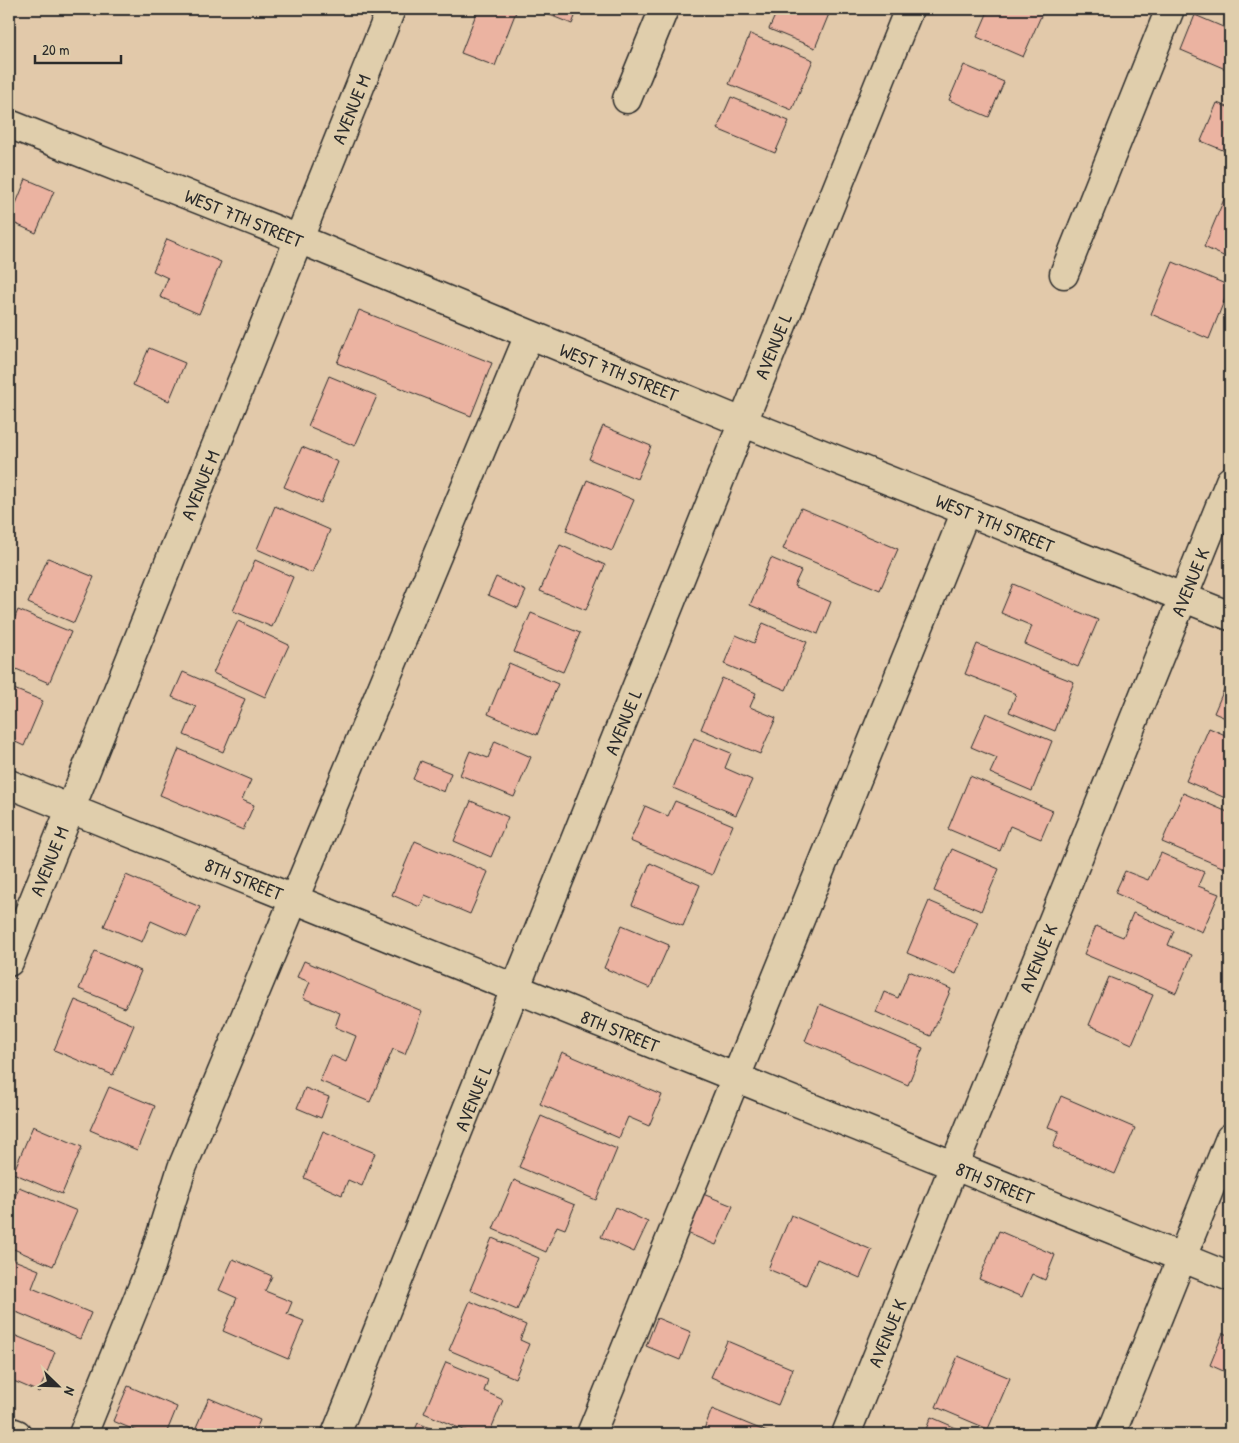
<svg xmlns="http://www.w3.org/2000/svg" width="1239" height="1443" viewBox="0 0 1239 1443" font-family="'Patrick Hand',sans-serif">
  <rect width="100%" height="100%" fill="#e2c9aa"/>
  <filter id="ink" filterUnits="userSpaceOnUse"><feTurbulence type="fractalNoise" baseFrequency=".02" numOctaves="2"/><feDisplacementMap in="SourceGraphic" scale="10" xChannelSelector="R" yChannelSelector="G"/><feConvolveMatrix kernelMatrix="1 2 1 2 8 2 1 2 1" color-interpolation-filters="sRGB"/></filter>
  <g filter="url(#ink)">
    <path fill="#ebb3a1" stroke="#2b2b2b" d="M 478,9 L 517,9 L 495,66 L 461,53 Z
      M 535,9 L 578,9 L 572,24 Z
      M 778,9 L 831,9 L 815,48 L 769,29 Z
      M 989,9 L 1044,9 L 1023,57 L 977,37 Z
      M 1195,15 L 1230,30 L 1230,71 L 1181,50 Z
      M 750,34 L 813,60 L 792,110 L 729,84 Z
      M 964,65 L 1004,82 L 989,117 L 949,100 Z
      M 731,97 L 789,121 L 775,153 L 717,129 Z
      M 1217,103 L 1230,108 L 1230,153 L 1201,141 Z
      M 26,179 L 54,191 L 36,233 L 9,221 Z
      M 1230,185 L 1230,259 L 1204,247 Z
      M 167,239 L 221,262 L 199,314 L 160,297 L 168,278 L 153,271 Z
      M 1173,262 L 1230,286 L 1209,339 L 1151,314 Z
      M 359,310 L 492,363 L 471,416 L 337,363 Z
      M 149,348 L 185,363 L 169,401 L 133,385 Z
      M 329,376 L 377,396 L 355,446 L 308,426 Z
      M 603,426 L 651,446 L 637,479 L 589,459 Z
      M 302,447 L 338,462 L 321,503 L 284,487 Z
      M 587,480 L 634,500 L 612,551 L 566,531 Z
      M 275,506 L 330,530 L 312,573 L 257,549 Z
      M 801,508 L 898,549 L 880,590 L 783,549 Z
      M 560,545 L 605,565 L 586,610 L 540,591 Z
      M 48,558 L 94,577 L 74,623 L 28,603 Z
      M 771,558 L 801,571 L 794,586 L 831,602 L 818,634 L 750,605 Z
      M 255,560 L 293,577 L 272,627 L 233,611 Z
      M 496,577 L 526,591 L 518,608 L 488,595 Z
      M 1013,584 L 1098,620 L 1078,667 L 1025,644 L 1032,626 L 1001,613 Z
      M 18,610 L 71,632 L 49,683 L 9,666 L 9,632 Z
      M 531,613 L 580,633 L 563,672 L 514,652 Z
      M 238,621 L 289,645 L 265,697 L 213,673 Z
      M 763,623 L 807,642 L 786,690 L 724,664 L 736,635 L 754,643 Z
      M 977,644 L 1074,682 L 1055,731 L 1009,712 L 1016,694 L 965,674 Z
      M 509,663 L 558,684 L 537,735 L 488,714 Z
      M 183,672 L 245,699 L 223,752 L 184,735 L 196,707 L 172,697 Z
      M 1230,675 L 1230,720 L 1214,713 Z
      M 722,678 L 756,693 L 750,707 L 776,718 L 760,754 L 701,729 Z
      M 9,687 L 43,701 L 24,746 L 9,739 Z
      M 986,713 L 1052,741 L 1032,791 L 990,773 L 997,758 L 971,747 Z
      M 1209,728 L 1230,737 L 1230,800 L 1186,781 Z
      M 694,738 L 731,753 L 725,768 L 752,780 L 736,815 L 673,788 Z
      M 495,741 L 531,757 L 514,797 L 460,775 L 470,751 L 488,758 Z
      M 179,749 L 251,780 L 242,800 L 254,805 L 243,830 L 160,795 Z
      M 421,761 L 451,773 L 444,792 L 413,779 Z
      M 970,776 L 1053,811 L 1041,839 L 1010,826 L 1000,851 L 948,829 Z
      M 1183,793 L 1230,813 L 1230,861 L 1227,869 L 1162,842 Z
      M 471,801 L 508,817 L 491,857 L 454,841 Z
      M 675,801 L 733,825 L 712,875 L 630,841 L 645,806 L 668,816 Z
      M 415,841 L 488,872 L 470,914 L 425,895 L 420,907 L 392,895 Z
      M 952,849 L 999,869 L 981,911 L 934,891 Z
      M 1161,853 L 1204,872 L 1198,886 L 1219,894 L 1202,932 L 1115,893 L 1125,871 L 1148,880 Z
      M 650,863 L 700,885 L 683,926 L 632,905 Z
      M 126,875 L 200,907 L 187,937 L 151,921 L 142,942 L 104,926 Z
      M 929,901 L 978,922 L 956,974 L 907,953 Z
      M 1133,913 L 1174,931 L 1168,945 L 1192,955 L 1176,993 L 1084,954 L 1096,926 L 1123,937 Z
      M 622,925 L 669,945 L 650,988 L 604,968 Z
      M 95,951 L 141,971 L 125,1008 L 79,989 Z
      M 304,961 L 422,1011 L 405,1054 L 393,1049 L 370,1102 L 320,1081 L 331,1055 L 346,1062 L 356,1036 L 335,1027 L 340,1013 L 303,998 L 310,982 L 297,977 Z
      M 909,971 L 951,989 L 931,1036 L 876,1012 L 884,992 L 898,998 Z
      M 1109,977 L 1153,995 L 1132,1044 L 1089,1025 Z
      M 75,1000 L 134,1025 L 113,1075 L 54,1050 Z
      M 820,1004 L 923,1048 L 908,1085 L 805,1041 Z
      M 562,1052 L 662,1095 L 649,1126 L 628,1117 L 619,1138 L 540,1104 Z
      M 109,1087 L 155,1106 L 137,1150 L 90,1130 Z
      M 305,1088 L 329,1097 L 321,1118 L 297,1108 Z
      M 1061,1096 L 1135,1128 L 1115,1174 L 1053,1147 L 1059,1131 L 1048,1127 Z
      M 541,1116 L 617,1149 L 596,1200 L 519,1167 Z
      M 33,1126 L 82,1147 L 62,1194 L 13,1173 Z
      M 323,1131 L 375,1153 L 362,1186 L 348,1180 L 342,1195 L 304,1178 Z
      M 514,1180 L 575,1205 L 565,1229 L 557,1226 L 546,1252 L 493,1229 Z
      M 19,1187 L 77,1211 L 53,1266 L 9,1247 L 9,1211 Z
      M 703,1194 L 733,1206 L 716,1245 L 687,1233 Z
      M 615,1207 L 648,1222 L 634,1252 L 601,1237 Z
      M 791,1215 L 872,1250 L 860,1278 L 817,1259 L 806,1285 L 768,1269 Z
      M 999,1231 L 1055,1255 L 1045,1280 L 1032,1274 L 1022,1297 L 979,1279 Z
      M 492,1238 L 539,1258 L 517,1310 L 470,1290 Z
      M 9,1258 L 39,1270 L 32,1288 L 91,1313 L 80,1339 L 9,1309 Z
      M 233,1259 L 272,1276 L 265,1291 L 292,1302 L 287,1314 L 304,1321 L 288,1359 L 223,1331 L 237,1298 L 219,1290 Z
      M 470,1301 L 526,1325 L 520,1340 L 529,1344 L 515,1378 L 449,1350 Z
      M 657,1318 L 691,1332 L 680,1360 L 646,1346 Z
      M 9,1333 L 55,1352 L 39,1392 L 9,1379 Z
      M 1223,1333 L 1230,1336 L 1230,1374 L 1210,1365 Z
      M 727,1341 L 793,1369 L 778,1405 L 711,1377 Z
      M 958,1356 L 1010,1378 L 988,1429 L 936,1407 Z
      M 446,1362 L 488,1380 L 484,1391 L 503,1400 L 489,1434 L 473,1434 L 424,1413 Z
      M 128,1386 L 177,1407 L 166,1434 L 144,1434 L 113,1421 Z
      M 209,1398 L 260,1420 L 254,1434 L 193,1434 Z
      M 712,1409 L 772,1434 L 702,1434 Z
      M 931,1417 L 970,1434 L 924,1434 Z
      M 1230,1419 L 1230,1434 L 1224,1434 Z
      M 418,1423 L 444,1434 L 413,1434 Z"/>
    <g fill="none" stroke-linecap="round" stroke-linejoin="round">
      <g stroke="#2b2b2b" stroke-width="31">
        <path id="minor" d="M 627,99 L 664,9
          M 9,124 L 299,239 L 742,422 L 1230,616
          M 1064,274 L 1170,9
          M 9,784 L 1230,1277
          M 9,962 L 391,9
          M 9,1431 L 17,1434
          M 83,1434 L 151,1266 L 182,1168 L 529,335
          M 336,1434 C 529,960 717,484 909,9
          M 591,1434 L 966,511
          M 846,1434 L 1230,481
          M 1111,1434 L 1230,1138"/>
      </g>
      <use href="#minor" stroke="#e0ceac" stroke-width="28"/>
    </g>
  </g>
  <g text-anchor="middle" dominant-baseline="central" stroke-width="4.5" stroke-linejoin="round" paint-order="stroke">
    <g font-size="19" fill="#2b2b2b" stroke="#e0ceac">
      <text transform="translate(351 109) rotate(-68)">AVENUE M</text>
      <text transform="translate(244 218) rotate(22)">WEST 7TH STREET</text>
      <text transform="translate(773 346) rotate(-68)">AVENUE L</text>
      <text transform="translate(619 372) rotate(22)">WEST 7TH STREET</text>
      <text transform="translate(200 485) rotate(-68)">AVENUE M</text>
      <text transform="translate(995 523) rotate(22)">WEST 7TH STREET</text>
      <text transform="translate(1190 582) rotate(-68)">AVENUE K</text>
      <text transform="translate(623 722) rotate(-68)">AVENUE L</text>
      <text transform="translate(49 861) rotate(-68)">AVENUE M</text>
      <text transform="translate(244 879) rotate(22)">8TH STREET</text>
      <text transform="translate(1038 958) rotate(-68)">AVENUE K</text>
      <text transform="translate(620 1031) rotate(22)">8TH STREET</text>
      <text transform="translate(473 1098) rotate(-68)">AVENUE L</text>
      <text transform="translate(995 1183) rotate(22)">8TH STREET</text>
      <text transform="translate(887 1333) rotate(-68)">AVENUE K</text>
    </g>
  </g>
  <rect width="1239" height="1443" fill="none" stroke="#e0ceac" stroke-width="30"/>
  <rect x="15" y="15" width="1209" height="1413" fill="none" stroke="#2b2b2b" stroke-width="2" filter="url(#ink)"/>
  <g transform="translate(58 1386) rotate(113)" stroke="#e0ceac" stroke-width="4" paint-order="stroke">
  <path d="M0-4L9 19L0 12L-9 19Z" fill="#2b2b2b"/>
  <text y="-8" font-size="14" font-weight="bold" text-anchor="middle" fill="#2b2b2b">N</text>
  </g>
  <path d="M35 55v8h86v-8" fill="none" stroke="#2b2b2b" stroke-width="2.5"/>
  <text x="42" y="55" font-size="15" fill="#2b2b2b" stroke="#e0ceac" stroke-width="4" paint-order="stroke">20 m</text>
</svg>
